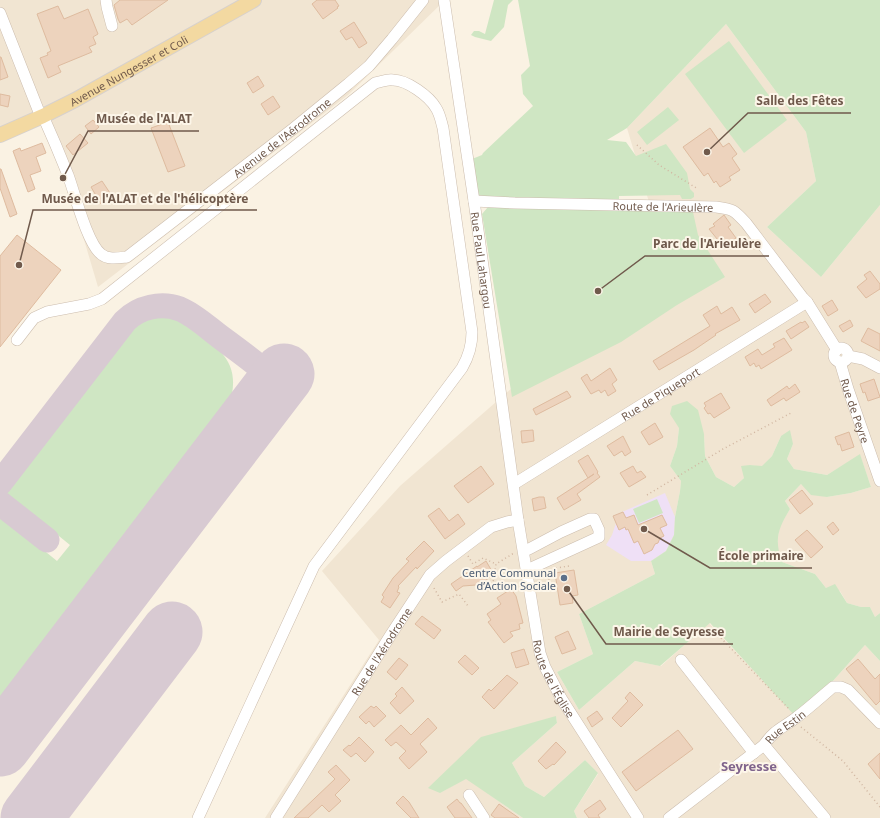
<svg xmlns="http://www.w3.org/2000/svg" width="880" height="818" viewBox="0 0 880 818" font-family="'Noto Sans',sans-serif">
  <rect width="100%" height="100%" fill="#faf2e3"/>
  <path fill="#f1e5d2" d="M 0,0 L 445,0 L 348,95 L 98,287 L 46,111 L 0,127 Z
    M 726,24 L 806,132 L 816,181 L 767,227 L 821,277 L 880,205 L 880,613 L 875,617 L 870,607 L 861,607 L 847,603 L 840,591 L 826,588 L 815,574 L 782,562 L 777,549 L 779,527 L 790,509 L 785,501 L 801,484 L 827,497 L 851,493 L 871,487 L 860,455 L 827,475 L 794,469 L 787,459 L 793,444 L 781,436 L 772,456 L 762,467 L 750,465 L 744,478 L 734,487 L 716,477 L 705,456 L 704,434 L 679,428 L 677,446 L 670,466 L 681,481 L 680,491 L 675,517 L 674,535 L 666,551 L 651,561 L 655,574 L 579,614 L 593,654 L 557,672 L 579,710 L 635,661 L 661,666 L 709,623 L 795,715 L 832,682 L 865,645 L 880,661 L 880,818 L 577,818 L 574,811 L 598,774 L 585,760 L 544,797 L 525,786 L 512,763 L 557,723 L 556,716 L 440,793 L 466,778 L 523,818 L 265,818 L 379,640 L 322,571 L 400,486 L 535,368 L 676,293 L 627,128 Z"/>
  <path fill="#efe0f6" d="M 665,493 L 675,517 L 674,535 L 666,551 L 651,561 L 631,561 L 606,545 L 612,535 L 616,523 L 613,516 Z"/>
  <path fill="#cfe6c3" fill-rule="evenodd" d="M 494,0 L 513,0 L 508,5 L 504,27 L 491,41 L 475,37 L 471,35 L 474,31 L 479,31 L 485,34 Z
    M 518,0 L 880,0 L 880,205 L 821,277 L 767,227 L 816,181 L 806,132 L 726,24 L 627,128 L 607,140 L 626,142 L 636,156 L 666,144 L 687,173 L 690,189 L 694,193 L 694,197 L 691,199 L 682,199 L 680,195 L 619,196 L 619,200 L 479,198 L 472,159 L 482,155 L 483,153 L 533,106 L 523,94 L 521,75 L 530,66 Z
    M 729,41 L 787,120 L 744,153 L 685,74 Z
    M 668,107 L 679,120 L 647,145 L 637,132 Z
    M 488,207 L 693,212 L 698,235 L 725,277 L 677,305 L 621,342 L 512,397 L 482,214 Z
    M 156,316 L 172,317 L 179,320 L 220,351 C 232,364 235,377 232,394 L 0,700 L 0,499 L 127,334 L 140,322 ZM 54,532 L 70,545 L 57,561 L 41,548 Z
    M 687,401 L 698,410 L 704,434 L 705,456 L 716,477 L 734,487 L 744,478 L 741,466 L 750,465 L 762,466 L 772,456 L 781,436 L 790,430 L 793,444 L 787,459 L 794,469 L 827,475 L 860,454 L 871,487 L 851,493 L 827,497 L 811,495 L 801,484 L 785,501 L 790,509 C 778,529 774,539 782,562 L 815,574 L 826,588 L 835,584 L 847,603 L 861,607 L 870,607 L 875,617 L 880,613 L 880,661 L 865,645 L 832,682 L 795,716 L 710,623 L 660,666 L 635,661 L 579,710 L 557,672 L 593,654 L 579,614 L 655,574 L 651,561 L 666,551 L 674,535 L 675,517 L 680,491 L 681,481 L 670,466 L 677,446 L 679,428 L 670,414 L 672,406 Z
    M 657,499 L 663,513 L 639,523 L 633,509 Z
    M 556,716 L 557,723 L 512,763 L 525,786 L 544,797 L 585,760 L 598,773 L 574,811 L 577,818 L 523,818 L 466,779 L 440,793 L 428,788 L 481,737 Z"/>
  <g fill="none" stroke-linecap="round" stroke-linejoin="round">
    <path stroke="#d8cad2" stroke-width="25" d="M 0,483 L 125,321 C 139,307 161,302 180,309 C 195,315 209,329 223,339 C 238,350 253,361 267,373 C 276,389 262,401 252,413
      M 0,503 L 47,540"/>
    <path stroke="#d8cad2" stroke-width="61" d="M 0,746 L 284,374
      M 31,818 L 172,632"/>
  </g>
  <path fill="#edd3bd" stroke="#debb9f" d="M 120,0 L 168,0 L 132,25 L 127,19 L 120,23 L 118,19 L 114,5 Z
    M 317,0 L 335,0 L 339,6 L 337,7 L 338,8 L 323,19 L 312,4 Z
    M 58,6 L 64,19 L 88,9 L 98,34 L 93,37 L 96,44 L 89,47 L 92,52 L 58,66 L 61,72 L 48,78 L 40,58 L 48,55 L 47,53 L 51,51 L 37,14 Z
    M 354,22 L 367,43 L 359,48 L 352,37 L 346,40 L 340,31 Z
    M 0,57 L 1,57 L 8,77 L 0,80 Z
    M 258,76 L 264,86 L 253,93 L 247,83 Z
    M 0,94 L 10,96 L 8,107 L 0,105 Z
    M 273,96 L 280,107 L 268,115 L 261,104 Z
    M 93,120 L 99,127 L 91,134 L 85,126 Z
    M 168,122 L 185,166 L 168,172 L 151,128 Z
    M 710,128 L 723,147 L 729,143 L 737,154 L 732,158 L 740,170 L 729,177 L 731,180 L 720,187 L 716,181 L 714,183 L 708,173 L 704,176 L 683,147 Z
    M 80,134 L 88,143 L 73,155 L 66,146 Z
    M 42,143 L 46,153 L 36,157 L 41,171 L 30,175 L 35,189 L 28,192 L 13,151 L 20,148 L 21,151 Z
    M 0,169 L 1,169 L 17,214 L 10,217 L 0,188 Z
    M 102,181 L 112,196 L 101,204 L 91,187 Z
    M 724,215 L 731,225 L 728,227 L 736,238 L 730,242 L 732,246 L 726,250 L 709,229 L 715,226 L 713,224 Z
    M 17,235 L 61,270 L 0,347 L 0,256 Z
    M 870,271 L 880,284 L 880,289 L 866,298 L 857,287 L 867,279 L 864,275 Z
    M 765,294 L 771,302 L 755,313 L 749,304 Z
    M 832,300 L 838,310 L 828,316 L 822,306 Z
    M 717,306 L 721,314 L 732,307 L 740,320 L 715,334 L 716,335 L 694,350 L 659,370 L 653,361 L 710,326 L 703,315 Z
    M 850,320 L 853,326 L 843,332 L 839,326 Z
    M 805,321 L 809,327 L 791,339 L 786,331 L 801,322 L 802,323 Z
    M 868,328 L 880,334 L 880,351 L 861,341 Z
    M 784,338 L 792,350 L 761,369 L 759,365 L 756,367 L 754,363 L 750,366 L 745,357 L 758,349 L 762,355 L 775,347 L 773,344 Z
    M 610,368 L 617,380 L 612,384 L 616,391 L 608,396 L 605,390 L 601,393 L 599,390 L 591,394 L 581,378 L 587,374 L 591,381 Z
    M 874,379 L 880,397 L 868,401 L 865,392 L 863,393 L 860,384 Z
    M 795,384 L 800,392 L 786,401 L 784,398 L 771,406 L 767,400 L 787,386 L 789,389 Z
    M 567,391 L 571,397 L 536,415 L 533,409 Z
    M 721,393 L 730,408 L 714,418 L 710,413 L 708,414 L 704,408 L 706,406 L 704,403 Z
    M 655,423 L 663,437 L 649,445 L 641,432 Z
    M 533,430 L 534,441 L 522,443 L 521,431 Z
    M 849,432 L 854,447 L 842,451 L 840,444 L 838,445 L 835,437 Z
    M 623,436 L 631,452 L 625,456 L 622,451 L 614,456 L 607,446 Z
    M 588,455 L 598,472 L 597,473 L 600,477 L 577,494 L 581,500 L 564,510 L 557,498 L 594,474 L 588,478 L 578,461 Z
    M 481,466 L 494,484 L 468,503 L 454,486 Z
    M 633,466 L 637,473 L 641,471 L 646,477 L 629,487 L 620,473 Z
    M 802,490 L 813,504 L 800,514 L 789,500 Z
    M 539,497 L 544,497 L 546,508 L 534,511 L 532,499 Z
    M 439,508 L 449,521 L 458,514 L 465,524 L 445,539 L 428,516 Z
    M 623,512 L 626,518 L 634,515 L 638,525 L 662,515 L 667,525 L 660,528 L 664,536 L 660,538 L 658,543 L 655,544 L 652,550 L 644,554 L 638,541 L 634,543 L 628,529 L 626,530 L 625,527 L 619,530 L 613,516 Z
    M 833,522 L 839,530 L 833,535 L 827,527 Z
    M 807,530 L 823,547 L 811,558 L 795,540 Z
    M 424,541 L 434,551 L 417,569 L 416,567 L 398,586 L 399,587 L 397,592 L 400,593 L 390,608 L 381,602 L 384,597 L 382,595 L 393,578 L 409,561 L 406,559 Z
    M 486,561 L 493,573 L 491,576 L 485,581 L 476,585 L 463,586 L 456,591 L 451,584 L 477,566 L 477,567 Z
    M 574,570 L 578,595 L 572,596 L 573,603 L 560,605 L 555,573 Z
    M 511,589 L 516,596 L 523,623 L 519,624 L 520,629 L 510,632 L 513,636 L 504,643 L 488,622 L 491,620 L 487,614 L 501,604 L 497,598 Z
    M 422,616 L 441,630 L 434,639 L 415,624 Z
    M 568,631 L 576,649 L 562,654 L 555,637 Z
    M 524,649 L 529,664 L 516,668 L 511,653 Z
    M 465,655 L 479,668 L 472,675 L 458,662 Z
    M 399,658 L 408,665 L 396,680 L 387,672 Z
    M 858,659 L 875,679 L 880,674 L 880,701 L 876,705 L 846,669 Z
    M 507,675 L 518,683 L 494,709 L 482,697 L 489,689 L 491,691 Z
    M 402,687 L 414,701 L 400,714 L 390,703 L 397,696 L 395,694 Z
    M 630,692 L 643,705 L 621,727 L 612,718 L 628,701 L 625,698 Z
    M 371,706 L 374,708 L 376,706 L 386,716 L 374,727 L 369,721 L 366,724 L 359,717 Z
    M 597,711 L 603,719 L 592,727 L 587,718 Z
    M 428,718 L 437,728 L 420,744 L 427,752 L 409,769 L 399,758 L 406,751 L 396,742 L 391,746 L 385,740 L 401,725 L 411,735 Z
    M 678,730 L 693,749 L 636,791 L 622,772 Z
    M 359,737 L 374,752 L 365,762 L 356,753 L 351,757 L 343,750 L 349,745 L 350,746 Z
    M 556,742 L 566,752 L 554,765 L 553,764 L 546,769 L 538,761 Z
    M 880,753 L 880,779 L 868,764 Z
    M 336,765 L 350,780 L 335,795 L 341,801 L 329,812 L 322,805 L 308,818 L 294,818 L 335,779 L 328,772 Z
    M 403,796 L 409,802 L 419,818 L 411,818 L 396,803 Z
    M 457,799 L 460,803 L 461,803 L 472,818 L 455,818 L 447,807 Z
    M 600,800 L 606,809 L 598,815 L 600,818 L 589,818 L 584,811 Z
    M 499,804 L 506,809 L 519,818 L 495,818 L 491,815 Z"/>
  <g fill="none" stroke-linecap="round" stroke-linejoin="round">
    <g stroke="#ccbdae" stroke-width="12">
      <g id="minor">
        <path d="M 106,0 L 107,7 L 112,26"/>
        <path id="s1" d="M 444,0 L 474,201 L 518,520 L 540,653 L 545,667 L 561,698 L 638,818"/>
        <path id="s2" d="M 0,13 L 39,112 L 43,116 C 52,136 60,155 68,175 C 75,194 87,243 101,254 C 108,260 118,258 127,257 L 294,128 L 348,84 L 369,66 L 392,39 L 423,0"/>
        <path id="s3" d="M 474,201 L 515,203 L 716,207 C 733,209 734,210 746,223 L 803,298 L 807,302 L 837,350"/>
        <path d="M 17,340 L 34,318 L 47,312 L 89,304 L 102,299 L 375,83 C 381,82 387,79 393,80 C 407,80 429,96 436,108 C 440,114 441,121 443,128 L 472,332 C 472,346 469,356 462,368 L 314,566 L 198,818"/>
        <circle cx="841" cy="355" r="7"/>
        <path d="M 848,356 L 863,359 L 880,368"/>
        <path id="s4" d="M 840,362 L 848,389 L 880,481"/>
        <path id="s5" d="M 514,484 L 807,302"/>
        <path d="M 524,550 L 529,549 L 561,532 L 590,519 L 594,519 L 599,530 L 599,537 L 527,570"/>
        <path d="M 681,660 L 754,753"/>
        <path d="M 764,745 L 825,818"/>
        <path d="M 469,795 L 484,818"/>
        <path id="s6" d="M 276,818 L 390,636 L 430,575 L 446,561 L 491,527 L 507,522 L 518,520"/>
        <path id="s7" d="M 669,818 L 764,745 C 775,729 783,728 797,717 C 809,708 821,697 833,687 L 841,687 L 848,690 L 880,723"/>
      </g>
    </g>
    <g stroke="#d7d1cd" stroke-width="16">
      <g id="major">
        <path id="s8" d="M 0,135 L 43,116 L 75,100 L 254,0"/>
      </g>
    </g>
    <path stroke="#d1b6a1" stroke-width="1.5" stroke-dasharray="1 3" stroke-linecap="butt" d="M 637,145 L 659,165 L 698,189
      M 647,495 L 723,449 L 791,413
      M 468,556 L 473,564 L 483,558 L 496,564
      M 556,568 L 569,566
      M 539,587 L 550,585 L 547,571
      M 434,588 L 442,602 L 459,594 L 468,606
      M 492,589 L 496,564 L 514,553
      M 721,638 L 790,710
      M 801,727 L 843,761 L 880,807"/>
    <use href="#minor" stroke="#fff" stroke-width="11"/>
    <use href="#major" stroke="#f3d9a1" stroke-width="14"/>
  </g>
  <circle fill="#5c6f8a" stroke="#fdf6e9" stroke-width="1.5" cx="564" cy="578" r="4"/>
  <g text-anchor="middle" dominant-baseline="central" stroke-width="4" stroke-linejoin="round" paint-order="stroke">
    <g font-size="11" fill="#705a4c" stroke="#fdf6e9">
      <text stroke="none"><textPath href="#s8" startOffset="144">Avenue Nungesser et Coli</textPath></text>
      <text stroke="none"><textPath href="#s2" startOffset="485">Avenue de l'Aérodrome</textPath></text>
      <text stroke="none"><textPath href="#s3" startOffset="189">Route de l'Arieulère</textPath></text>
      <text stroke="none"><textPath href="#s1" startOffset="263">Rue Paul Lahargou</textPath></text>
      <text stroke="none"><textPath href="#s5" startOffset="172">Rue de Piqueport</textPath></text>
      <text stroke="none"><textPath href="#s4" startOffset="51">Rue de Peyre</textPath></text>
      <text stroke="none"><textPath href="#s6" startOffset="197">Rue de l'Aérodrome</textPath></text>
      <text stroke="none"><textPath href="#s1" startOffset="689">Route de l'Église</textPath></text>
      <text stroke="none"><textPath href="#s7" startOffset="148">Rue Estin</textPath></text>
    </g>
    <g font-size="11" fill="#4e5e75" stroke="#fdf6e9" text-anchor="end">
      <text x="556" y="572">Centre Communal<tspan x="556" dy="13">d’Action Sociale</tspan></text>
    </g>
    <g font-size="13" font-weight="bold" fill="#80648c" stroke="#fdf6e9">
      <text x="749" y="766">Seyresse</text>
    </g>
  </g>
  <path fill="none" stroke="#705a4c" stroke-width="1.5" d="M707 152L748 113H851M63 178L88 131H199M19 265L33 210H257M598 291L645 256H769M644 529L710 568H812M567 589L606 644H733"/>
  <g fill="#705a4c" stroke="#fdf6e9" stroke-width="1.5">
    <circle cx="707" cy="152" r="4"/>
    <circle cx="63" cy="178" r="4"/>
    <circle cx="19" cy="265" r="4"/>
    <circle cx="598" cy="291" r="4"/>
    <circle cx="644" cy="529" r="4"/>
    <circle cx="567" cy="589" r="4"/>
  </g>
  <g font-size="12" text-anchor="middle" font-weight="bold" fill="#705a4c" stroke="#fdf6e9" stroke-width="4" stroke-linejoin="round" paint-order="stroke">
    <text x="800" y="105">Salle des Fêtes</text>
    <text x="144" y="123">Musée de l'ALAT</text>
    <text x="145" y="203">Musée de l'ALAT et de l'hélicoptère</text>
    <text x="707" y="248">Parc de l'Arieulère</text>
    <text x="761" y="560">École primaire</text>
    <text x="669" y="636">Mairie de Seyresse</text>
  </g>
</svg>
